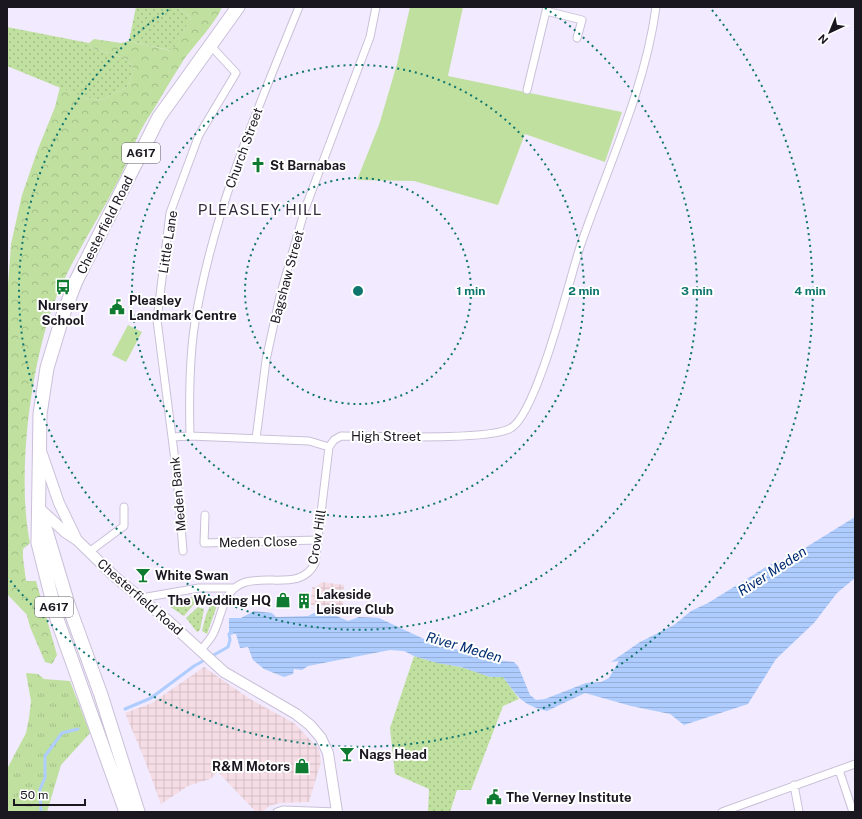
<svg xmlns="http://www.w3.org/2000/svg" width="862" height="819" viewBox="0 0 862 819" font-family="'Public Sans',sans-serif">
  <defs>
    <pattern id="industrial-grid" width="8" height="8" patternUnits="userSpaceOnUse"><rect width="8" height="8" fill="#f6dde5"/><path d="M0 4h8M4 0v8" fill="none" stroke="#d2bdc4"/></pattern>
    <pattern id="grass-dots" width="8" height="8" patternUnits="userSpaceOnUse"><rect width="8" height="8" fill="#c0e0a0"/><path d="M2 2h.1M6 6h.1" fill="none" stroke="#a4bf8a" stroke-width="1.8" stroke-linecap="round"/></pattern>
    <pattern id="forest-crowns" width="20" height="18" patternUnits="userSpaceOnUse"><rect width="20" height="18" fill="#c0e0a0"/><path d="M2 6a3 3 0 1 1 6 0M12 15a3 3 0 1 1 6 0" fill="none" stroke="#a4bf8a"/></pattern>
    <pattern id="park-tufts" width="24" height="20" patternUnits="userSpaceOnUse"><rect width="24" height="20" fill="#c0e0a0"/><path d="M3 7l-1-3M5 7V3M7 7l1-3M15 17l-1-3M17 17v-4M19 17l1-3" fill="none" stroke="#a4bf8a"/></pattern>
    <pattern id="water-rules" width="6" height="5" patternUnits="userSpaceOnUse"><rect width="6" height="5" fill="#aecdfe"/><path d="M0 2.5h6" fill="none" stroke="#95afd9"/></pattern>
  </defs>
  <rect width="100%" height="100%" fill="#f2eafe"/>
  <path fill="url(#industrial-grid)" d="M 322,582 L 344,585 L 343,606 L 311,605 L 312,587 L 316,587 Z
    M 204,667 L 250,699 L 294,723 L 319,749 L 321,762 L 309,802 L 279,803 L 269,806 L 262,812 L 256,812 L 218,772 L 210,779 L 188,786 L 161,804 L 144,758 L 125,713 L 152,703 Z"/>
  <path fill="url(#grass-dots)" d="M 136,7 L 177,7 L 191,18 L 173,51 L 129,41 Z
    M 7,27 L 89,43 L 92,48 L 127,59 L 134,70 L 127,87 L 101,100 L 85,98 L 7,66 Z
    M 220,595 L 220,597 L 207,634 L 202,631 C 205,618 208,603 220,595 Z
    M 193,597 L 195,603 L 184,616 L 169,606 L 171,599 Z
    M 198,607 L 204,609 L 200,630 L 197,632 L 186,618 Z
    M 414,656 C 429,661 444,664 460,667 C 477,671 484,677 503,677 L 519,699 L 503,706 L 471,790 L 457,790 L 450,812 L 428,812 L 429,789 L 395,774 L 390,728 Z"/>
  <path fill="url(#forest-crowns)" d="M 177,7 L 222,7 C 216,23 193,46 183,61 C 170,81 158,103 145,123 C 134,141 128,162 118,181 C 99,218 75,254 58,293 C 31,357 16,475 30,543 L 23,549 L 23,558 L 26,581 L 36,581 L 57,655 L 52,664 L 45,662 L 30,627 L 27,615 L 7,594 L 7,299 L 11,244 L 22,195 L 38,149 L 55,107 L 60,87 L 85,98 L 101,100 L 127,87 L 134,70 L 127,59 L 92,48 L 89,43 L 94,39 L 121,43 L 129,41 L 172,51 L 191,18 Z"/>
  <path fill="url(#park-tufts)" d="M 26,673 L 38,674 L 44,679 L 70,681 L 90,733 L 61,765 L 47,812 L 7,812 L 7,769 L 26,733 L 29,718 L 31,701 Z"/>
  <path fill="#c0e0a0" d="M 410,7 L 463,7 L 448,76 L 622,112 L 605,162 L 525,134 L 498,205 L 414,181 L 357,180 L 379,125 L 397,64 Z
    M 128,325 L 142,332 L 126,362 L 112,355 Z"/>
  <path fill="url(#water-rules)" d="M 855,517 L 855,578 L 837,593 L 814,623 L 776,659 L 748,704 L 684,725 L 670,714 L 631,706 L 585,693 L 547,711 C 521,704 519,698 503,677 L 490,677 L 461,667 L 437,663 L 414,656 L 404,651 L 390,650 L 308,666 L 302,670 L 294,669 L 293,674 L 284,677 L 264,669 L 253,660 L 248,647 L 240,648 L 236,634 L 229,634 L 229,618 L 241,618 L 254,611 L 272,613 L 276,617 L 308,616 L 314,613 L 332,614 L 348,621 L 359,617 L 379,618 L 424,639 L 486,659 L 514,662 L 518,666 L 530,695 L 536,700 L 545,699 L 586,683 L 601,682 L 609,678 L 619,661 L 611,662 L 640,642 L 674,625 L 691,611 L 708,603 L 771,564 L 797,555 L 808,546 Z"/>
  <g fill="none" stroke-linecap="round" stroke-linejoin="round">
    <path stroke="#aecdfe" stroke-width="3" d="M 125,709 L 151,698 L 194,666 L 228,647 L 230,640 L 229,634 L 232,633
      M 41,812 L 40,789 L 45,778 L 45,756 L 62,733 L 78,729"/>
    <g stroke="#cac0d8" stroke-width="9">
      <path id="street" d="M 546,11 L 582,20 L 577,38
        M 527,90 L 547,7
        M 190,436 C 189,398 189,360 195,322 C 213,212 257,110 299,7
        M 172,437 L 190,436 L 309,441 L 329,447
        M 256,439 L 266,360 L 280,296 L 305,209 L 370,37 L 376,7
        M 205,515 L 204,543 L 317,540
        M 183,551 L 177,476 L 157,320 L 170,213 L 199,135 L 236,73 L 211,46
        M 89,552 L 124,526 L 124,507
        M 144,601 L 147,597 L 199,588 L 234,588
        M 200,651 C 204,646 210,640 213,634 C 222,617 222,591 243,583 C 267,574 302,591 315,563 L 329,447 L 334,440 L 341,436 C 372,436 490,441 511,428 C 537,413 569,281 580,247 C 607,168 645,90 656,7
        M 839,770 L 853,812
        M 794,785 L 799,812
        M 277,812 L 283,810 L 337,812
        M 722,812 L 855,764"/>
    </g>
    <g stroke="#cac0d8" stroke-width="12">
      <path id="secondary" d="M 41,451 L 59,503 L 76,538
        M 39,508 L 65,532 L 77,540 L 114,576 L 166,619 L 224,672 L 296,714 L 310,725 L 321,738 L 328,753 L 337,812"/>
    </g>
    <g stroke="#cac0d8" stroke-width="15">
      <path id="highway" d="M 41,514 L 68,604 L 101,695 L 138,812
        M 126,812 L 57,619 L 38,543 L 40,414 L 47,368 L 64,312 L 76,281 L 159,117 L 238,7"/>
    </g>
    <use href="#street" stroke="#fff" stroke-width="7"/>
    <use href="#secondary" stroke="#fff" stroke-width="10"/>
    <use href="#highway" stroke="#fff" stroke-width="13"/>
  </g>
  <g fill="none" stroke="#0f766e" stroke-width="2" stroke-dasharray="2 4">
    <circle cx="358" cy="291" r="113"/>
    <circle cx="358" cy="291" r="226"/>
    <path d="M545 8A339 339 0 1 1 171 8"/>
    <path d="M712 10A452 452 0 0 1 9 579"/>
  </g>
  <defs>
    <g id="church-bare" transform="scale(1.2)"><path d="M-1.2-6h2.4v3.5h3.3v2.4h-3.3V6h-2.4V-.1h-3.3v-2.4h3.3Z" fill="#0e7b30" stroke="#fff" stroke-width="2.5" paint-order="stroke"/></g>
    <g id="bus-bare" transform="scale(1.2)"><path d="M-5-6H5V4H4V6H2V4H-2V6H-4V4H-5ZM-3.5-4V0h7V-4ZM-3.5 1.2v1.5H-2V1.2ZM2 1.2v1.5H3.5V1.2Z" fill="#0e7b30" stroke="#fff" stroke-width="2.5" paint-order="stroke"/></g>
    <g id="civic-bare" transform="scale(1.2)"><path d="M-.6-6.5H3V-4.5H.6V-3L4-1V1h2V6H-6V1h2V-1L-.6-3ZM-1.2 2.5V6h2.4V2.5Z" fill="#0e7b30" stroke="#fff" stroke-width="2.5" paint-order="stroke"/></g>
    <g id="bar-bare" transform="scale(1.2)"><path d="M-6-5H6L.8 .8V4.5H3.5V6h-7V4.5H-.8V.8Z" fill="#0e7b30" stroke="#fff" stroke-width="2.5" paint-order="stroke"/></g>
    <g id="shop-bare" transform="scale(1.2)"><path d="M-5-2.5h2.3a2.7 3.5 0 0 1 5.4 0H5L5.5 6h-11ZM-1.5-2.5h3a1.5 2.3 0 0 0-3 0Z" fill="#0e7b30" stroke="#fff" stroke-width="2.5" paint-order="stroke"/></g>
    <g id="building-bare" transform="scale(1.2)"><path d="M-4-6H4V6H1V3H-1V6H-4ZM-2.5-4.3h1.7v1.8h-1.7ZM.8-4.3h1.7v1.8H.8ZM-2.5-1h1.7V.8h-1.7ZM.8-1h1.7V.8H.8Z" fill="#0e7b30" stroke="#fff" stroke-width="2.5" paint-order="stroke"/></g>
  </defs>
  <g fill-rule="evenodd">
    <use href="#church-bare" x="258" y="165"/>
    <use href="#bus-bare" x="63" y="287"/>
    <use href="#civic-bare" x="117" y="307"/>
    <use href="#bar-bare" x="143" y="575"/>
    <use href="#shop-bare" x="283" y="600"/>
    <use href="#building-bare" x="304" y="601"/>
    <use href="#bar-bare" x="347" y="754"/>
    <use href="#shop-bare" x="302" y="766"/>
    <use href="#civic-bare" x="494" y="797"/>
  </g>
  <g text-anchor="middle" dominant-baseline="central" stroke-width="4" stroke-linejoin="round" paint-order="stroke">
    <g fill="#fff" stroke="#5f5d63" stroke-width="1">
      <rect x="122" y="143" width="38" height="20" rx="3"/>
      <rect x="35" y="597" width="38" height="20" rx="3"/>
    </g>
    <g font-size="12" font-weight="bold" fill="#1b1720">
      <text x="141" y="153">A617</text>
      <text x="54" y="607">A617</text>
    </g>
    <g font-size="13" fill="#1b1720" stroke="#fff">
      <text transform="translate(244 148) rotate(-70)">Church Street</text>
      <text transform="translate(105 225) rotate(-63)">Chesterfield Road</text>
      <text transform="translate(168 242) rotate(-81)">Little Lane</text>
      <text transform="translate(287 277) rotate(-75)">Bagshaw Street</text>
      <text x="386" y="436">High Street</text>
      <text transform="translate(178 494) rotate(-95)">Meden Bank</text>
      <text transform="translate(317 537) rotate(-81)">Crow Hill</text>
      <text transform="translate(258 542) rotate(-1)">Meden Close</text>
      <text transform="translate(140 597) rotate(41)">Chesterfield Road</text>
    </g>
    <g font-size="13" font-weight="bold" fill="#1b1720" stroke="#fff" text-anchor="start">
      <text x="270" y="165">St Barnabas</text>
      <text x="129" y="300">Pleasley<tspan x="129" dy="15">Landmark Centre</tspan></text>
      <text x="63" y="305" text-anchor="middle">Nursery<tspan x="63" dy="15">School</tspan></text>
      <text x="155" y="575">White Swan</text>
      <text x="316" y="594">Lakeside<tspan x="316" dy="15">Leisure Club</tspan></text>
      <text x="271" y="600" text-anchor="end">The Wedding HQ</text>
      <text x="359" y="754">Nags Head</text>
      <text x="290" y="766" text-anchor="end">R&amp;M Motors</text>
      <text x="506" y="797">The Verney Institute</text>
    </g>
    <g font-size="14" font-style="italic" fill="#012d70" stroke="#fff">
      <text transform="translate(772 571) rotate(-33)">River Meden</text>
      <text transform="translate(464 647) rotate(16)">River Meden</text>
    </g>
    <g font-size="15" letter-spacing="1" fill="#342b3e" stroke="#fff">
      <text x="260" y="209">PLEASLEY HILL</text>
    </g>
  </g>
  <circle cx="358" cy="291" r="6" fill="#0f766e" stroke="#fff" stroke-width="2"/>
  <g font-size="12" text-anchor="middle" font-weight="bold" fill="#0f766e" stroke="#fff" stroke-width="4" stroke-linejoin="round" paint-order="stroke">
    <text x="471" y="295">1 min</text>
    <text x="584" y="295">2 min</text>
    <text x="697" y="295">3 min</text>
    <text x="810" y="295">4 min</text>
  </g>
  <rect width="862" height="819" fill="none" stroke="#1b1720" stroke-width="16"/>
  <g transform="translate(830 32) rotate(224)" stroke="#ffffff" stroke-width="3" paint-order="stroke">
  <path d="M0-3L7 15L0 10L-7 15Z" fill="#1b1720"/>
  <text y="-6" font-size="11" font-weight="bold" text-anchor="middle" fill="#1b1720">N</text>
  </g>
  <path d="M14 799v6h71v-6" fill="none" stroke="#1b1720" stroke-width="2"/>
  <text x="20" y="799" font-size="12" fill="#1b1720" stroke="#ffffff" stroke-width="3" paint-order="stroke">50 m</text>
</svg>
